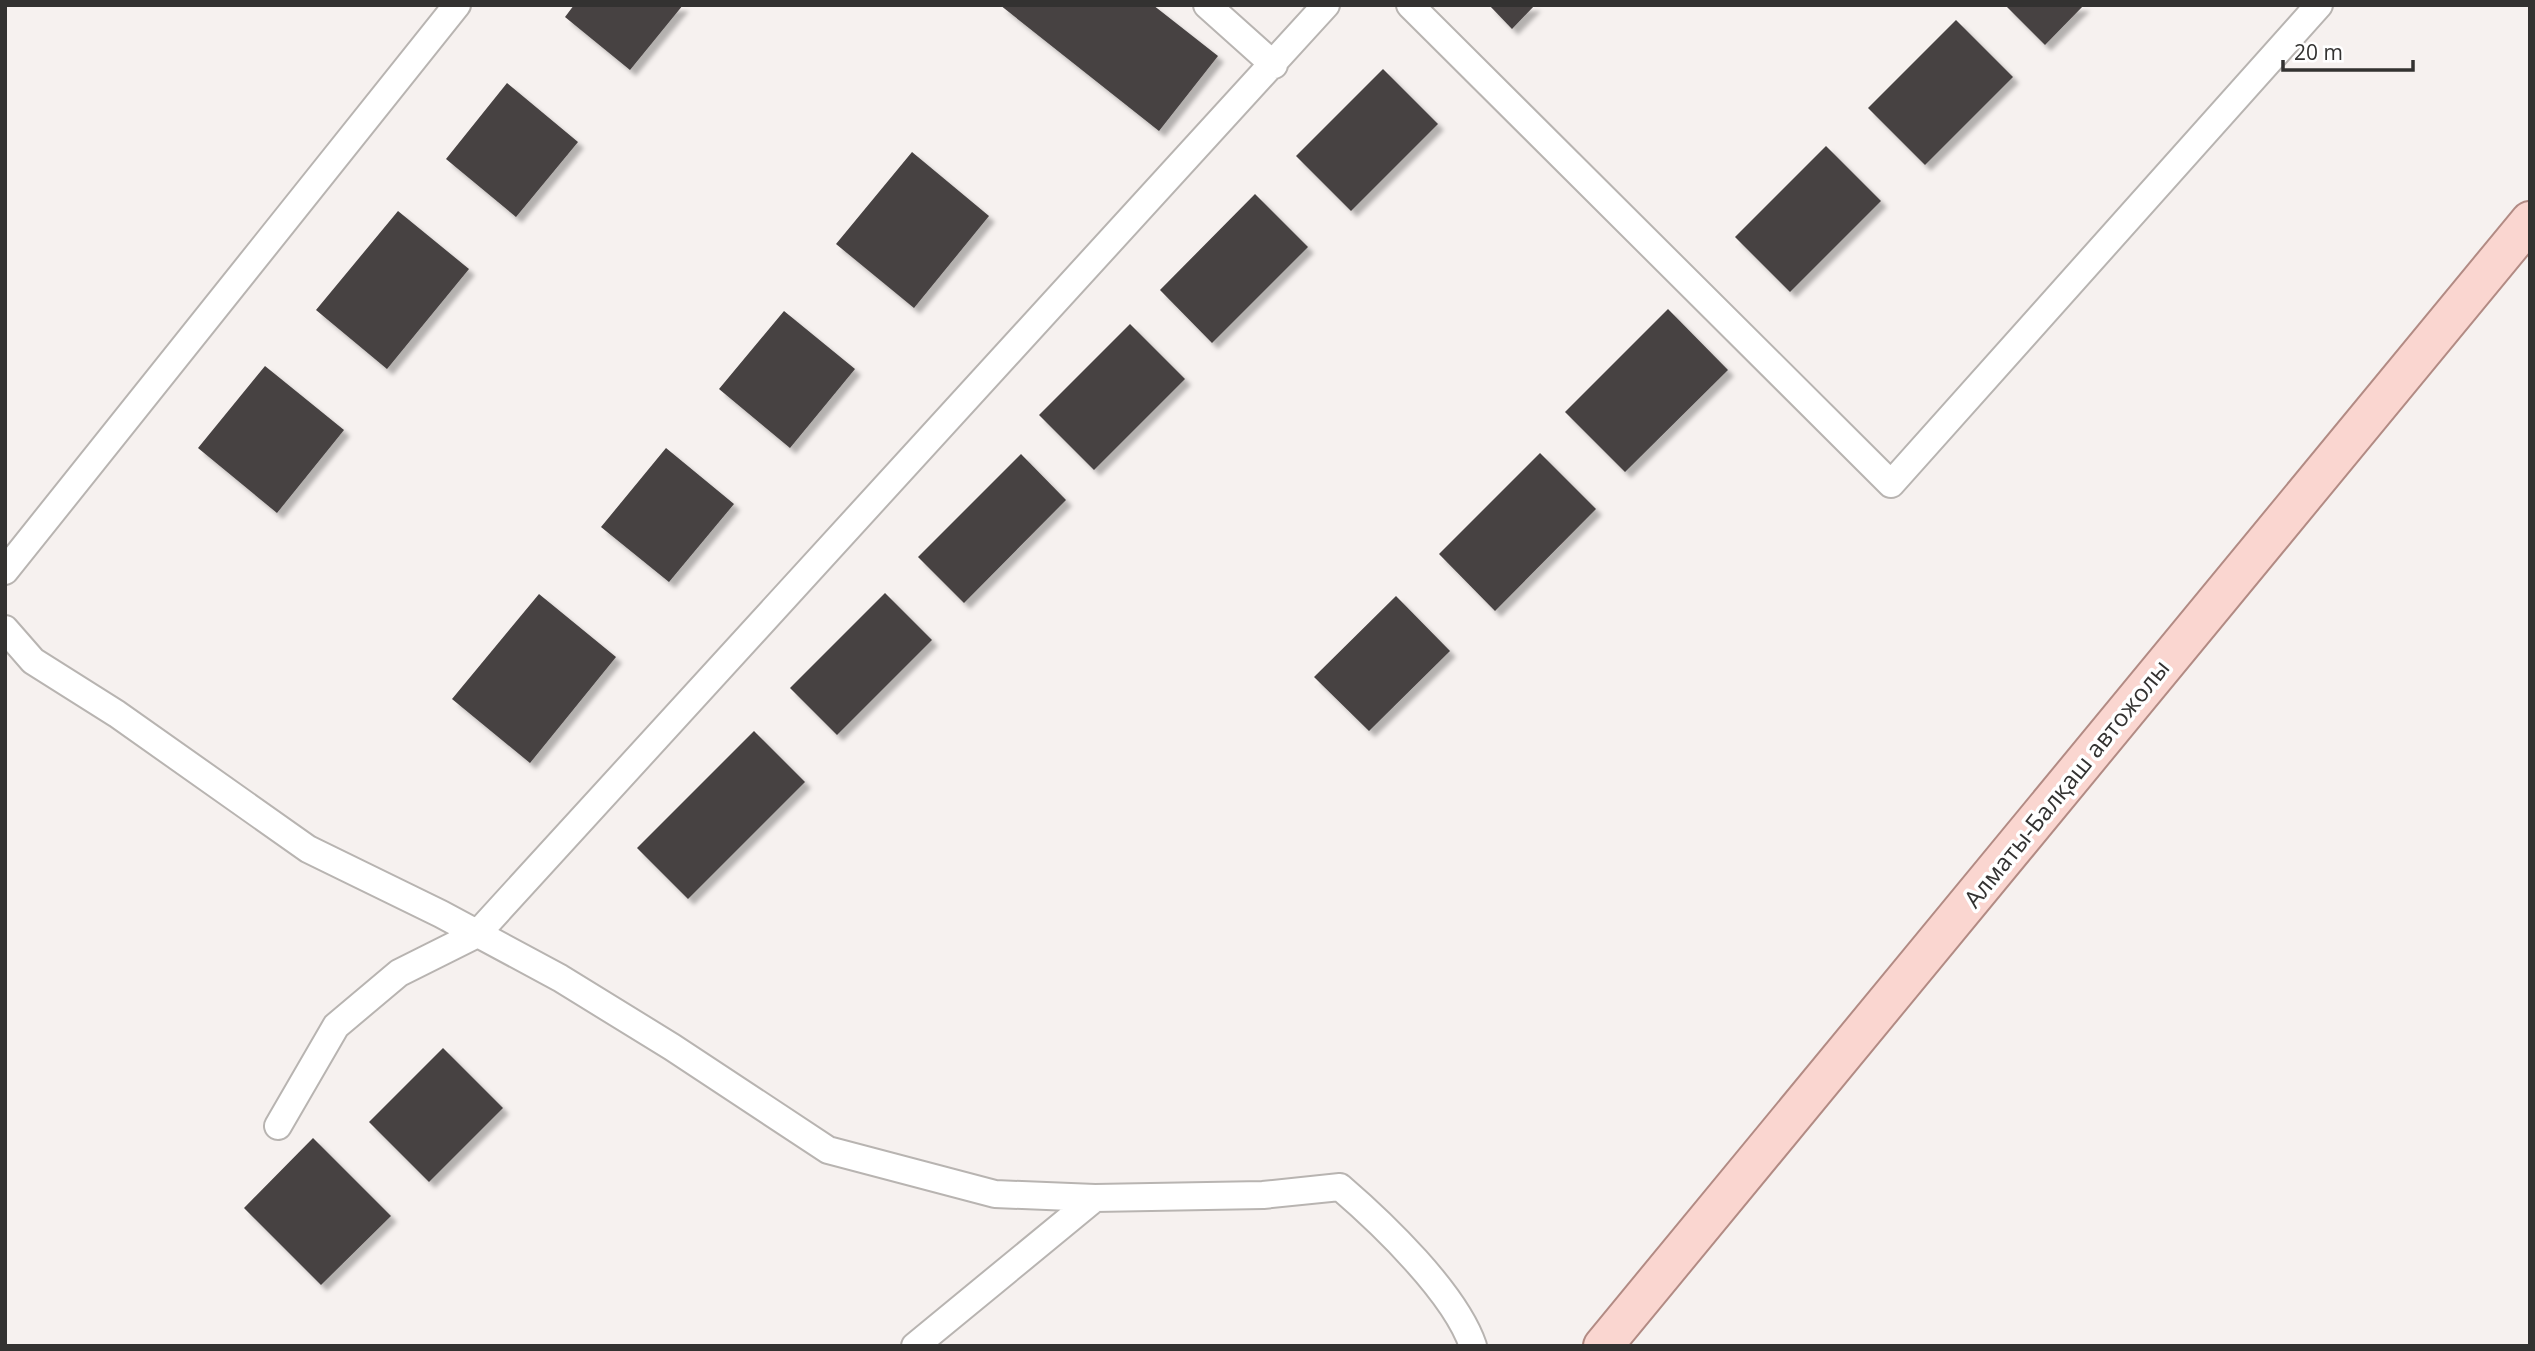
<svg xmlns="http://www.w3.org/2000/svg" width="2535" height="1351" viewBox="0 0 2535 1351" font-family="'Open Sans',sans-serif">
  <defs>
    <filter id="shadow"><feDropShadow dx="6" dy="6" stdDeviation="2" flood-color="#0004"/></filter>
  </defs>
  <rect width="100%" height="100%" fill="#f6f1ef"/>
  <path fill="#474242" filter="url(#shadow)" d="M 574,5 L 683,5 L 630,70 L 565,17 Z
    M 1000,5 L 1153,5 L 1218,56 L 1159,131 Z
    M 1489,5 L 1535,5 L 1512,29 Z
    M 2005,5 L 2084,5 L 2045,45 Z
    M 1956,20 L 2013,77 L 1925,165 L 1868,108 Z
    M 1383,69 L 1438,124 L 1351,211 L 1296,156 Z
    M 507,83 L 578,142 L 516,217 L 446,159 Z
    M 1826,146 L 1881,201 L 1790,292 L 1735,237 Z
    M 912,152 L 989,216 L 914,308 L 836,244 Z
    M 1255,194 L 1308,247 L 1212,343 L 1160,290 Z
    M 398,211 L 469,269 L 387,369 L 316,310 Z
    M 1668,309 L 1728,370 L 1625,472 L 1565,412 Z
    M 784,311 L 855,369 L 790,448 L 719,389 Z
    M 1130,324 L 1185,379 L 1094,470 L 1039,415 Z
    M 265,366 L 344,430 L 277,513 L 198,448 Z
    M 666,448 L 734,504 L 669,582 L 601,527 Z
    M 1540,453 L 1596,509 L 1495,611 L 1439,554 Z
    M 1021,454 L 1066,500 L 964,603 L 918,557 Z
    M 885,593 L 932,640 L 837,735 L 790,688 Z
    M 539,594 L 616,657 L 530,763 L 452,699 Z
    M 1396,596 L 1450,651 L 1369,731 L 1314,677 Z
    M 754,731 L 805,782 L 688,899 L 637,848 Z
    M 443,1048 L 503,1108 L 429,1182 L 369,1122 Z
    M 313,1138 L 391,1216 L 321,1285 L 244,1208 Z"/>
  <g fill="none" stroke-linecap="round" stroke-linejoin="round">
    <g stroke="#b8b4b1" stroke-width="30">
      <path id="lane" d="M 1207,5 L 1274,65
        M 1410,5 L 1891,484 L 2319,5
        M 5,571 L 457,5
        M 5,629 L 33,661 L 117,714 L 308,849 L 441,914 L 560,978 L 672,1047 L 828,1150 L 995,1194 L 1095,1198 L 1263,1195 L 1340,1187 C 1383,1224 1455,1293 1473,1346
        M 278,1126 L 336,1026 L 399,973 L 477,934 L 1326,5
        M 915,1346 L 1095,1198"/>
    </g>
    <g stroke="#b28b84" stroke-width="42">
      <path id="primary" d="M 1603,1346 L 2530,221"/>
    </g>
    <use href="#lane" stroke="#fff" stroke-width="26"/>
    <use href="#primary" stroke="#fad6d0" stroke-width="38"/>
  </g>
  <g text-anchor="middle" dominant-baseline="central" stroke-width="7" stroke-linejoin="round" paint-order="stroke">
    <g font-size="24" fill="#333231" stroke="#fff">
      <text transform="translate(2066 783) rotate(-51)">Алматы-Балқаш автожолы</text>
    </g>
  </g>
  <rect width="2535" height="1351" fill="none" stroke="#333231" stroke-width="14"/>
  <path d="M2283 60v10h130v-10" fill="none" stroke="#333231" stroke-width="3.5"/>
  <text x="2294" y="60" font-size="21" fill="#333231" stroke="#ffffff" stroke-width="5" paint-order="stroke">20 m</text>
</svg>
